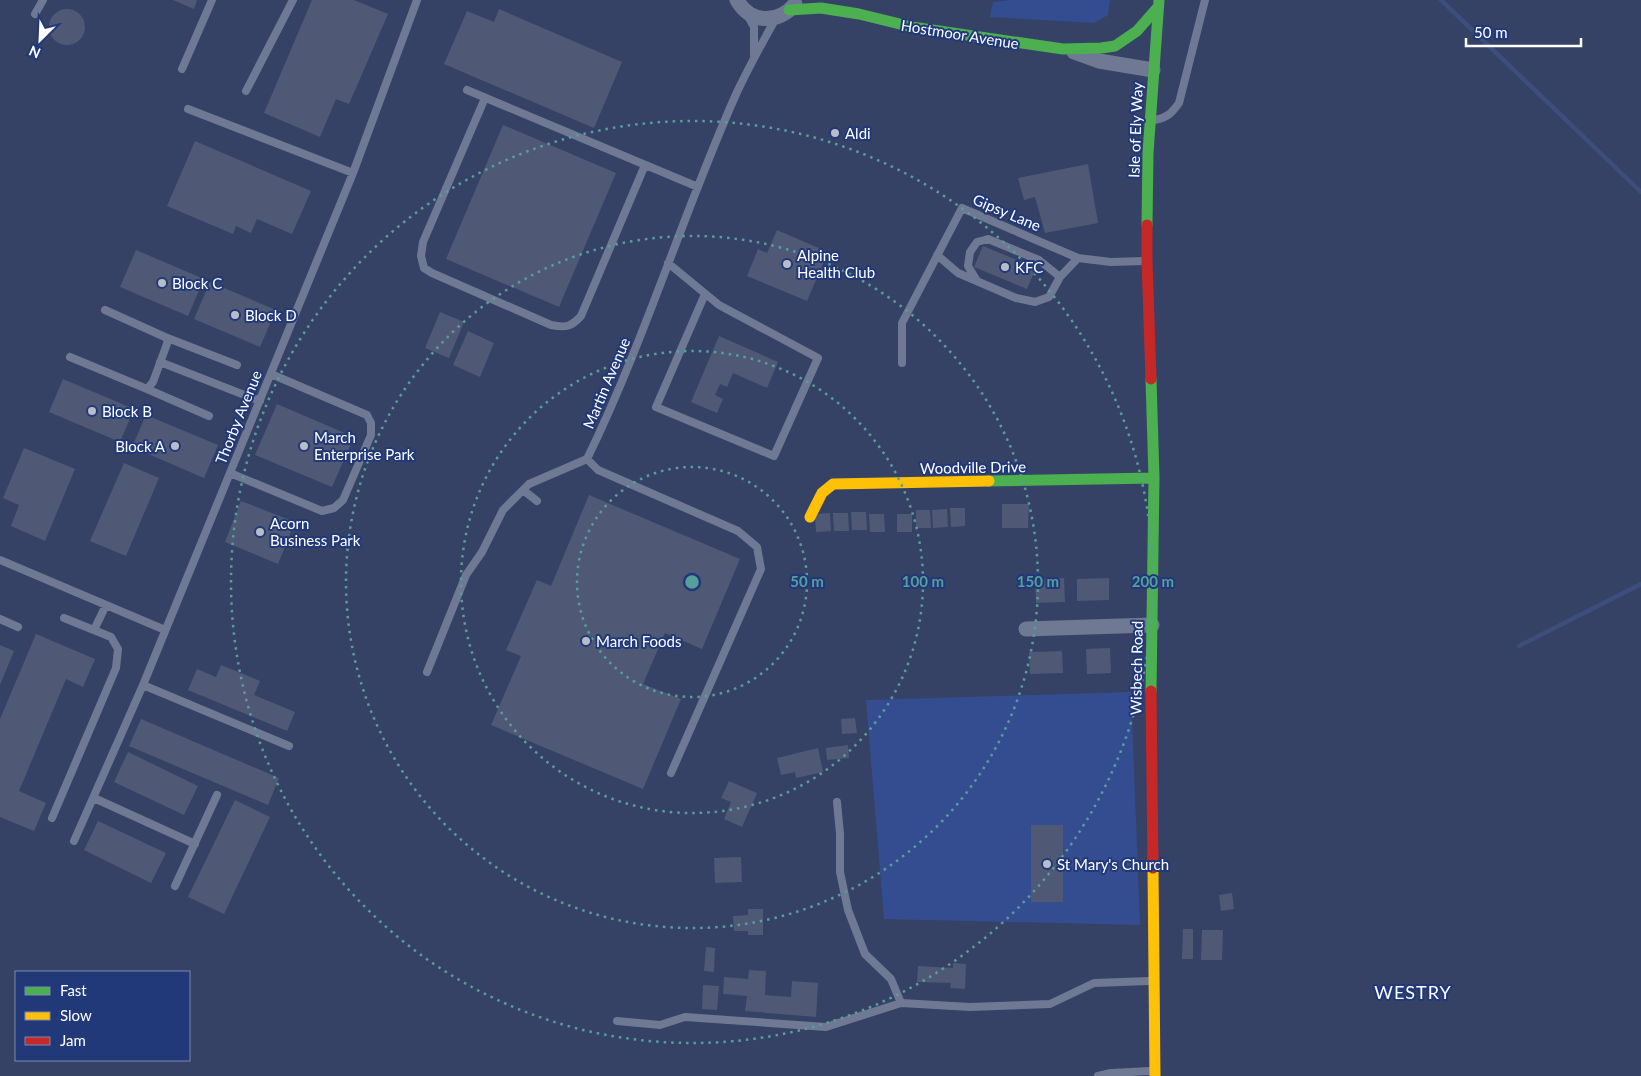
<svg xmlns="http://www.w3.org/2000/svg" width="1641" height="1076" viewBox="0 0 1641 1076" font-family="Lato,sans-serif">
  <rect width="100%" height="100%" fill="#354265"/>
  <path fill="#344d90" d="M 1011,0 L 1110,0 L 1108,15 L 1094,23 L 990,17 L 993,2 Z
    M 1131,692 L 1140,925 L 884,919 L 866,700 Z"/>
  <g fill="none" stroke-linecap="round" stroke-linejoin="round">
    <path stroke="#3d4e7d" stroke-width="4.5" d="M 1441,0 L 1641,192
      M 1519,646 L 1641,584"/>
  </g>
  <path fill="#4f5976" d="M 173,0 L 197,0 L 194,9 Z
    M 312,0 L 354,0 L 388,14 L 349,104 L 336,99 L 320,137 L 264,113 Z
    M49 27a18 18 0 1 1 36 0a18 18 0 1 1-36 0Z
    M 499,9 L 622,62 L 594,128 L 444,64 L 467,11 L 494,22 Z
    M 503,125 L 616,173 L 559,307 L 446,259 Z
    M 195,141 L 311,191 L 292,234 L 257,219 L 251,233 L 236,226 L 233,234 L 167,206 Z
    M 1088,164 L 1098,223 L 1045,233 L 1035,197 L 1024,200 L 1018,178 Z
    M 777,230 L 828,252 L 807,301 L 747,276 L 758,249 L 767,253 Z
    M 983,246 L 1036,268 L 1027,289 L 974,267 Z
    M 136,250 L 204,279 L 188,316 L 120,287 Z
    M 210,282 L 276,310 L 260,347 L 194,319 Z
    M 440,312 L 464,322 L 449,358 L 425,348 Z
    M 468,331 L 494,343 L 480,377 L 453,365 Z
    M 719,336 L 778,362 L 767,388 L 733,373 L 727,387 L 720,384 L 715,395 L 723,399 L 717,413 L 691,402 Z
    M 63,379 L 134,409 L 120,442 L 49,412 Z
    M 277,404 L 354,437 L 332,487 L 255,455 Z
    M 146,415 L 218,445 L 204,478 L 132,447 Z
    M 24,448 L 75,469 L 45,541 L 11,526 L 19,505 L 3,498 Z
    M 124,463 L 159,478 L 126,556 L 90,541 Z
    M 589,495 L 740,559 L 702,649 L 665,633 L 643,684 L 681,699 L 643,789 L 491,725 L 521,656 L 506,650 L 537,580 L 551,586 Z
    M 241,501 L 295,522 L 278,564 L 225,542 Z
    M 1002,504 L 1029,504 L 1028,528 L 1002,528 Z
    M 950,508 L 965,508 L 965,526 L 951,527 Z
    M 947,509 L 948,527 L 933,528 L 932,510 Z
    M 916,510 L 930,510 L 931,528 L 916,528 Z
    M 851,512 L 866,512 L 867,530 L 852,530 Z
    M 830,513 L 831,531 L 816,532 L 815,514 Z
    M 833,513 L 848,513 L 849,531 L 834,531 Z
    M 869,514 L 884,514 L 885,532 L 870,532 Z
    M 897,514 L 912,514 L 912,532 L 897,532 Z
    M 1064,578 L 1065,602 L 1036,603 L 1035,579 Z
    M 1109,578 L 1109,600 L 1077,601 L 1077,579 Z
    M 36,634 L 95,659 L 83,687 L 66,679 L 19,791 L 46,803 L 34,831 L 0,817 L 0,719 Z
    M 0,645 L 14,651 L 0,685 Z
    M 1110,648 L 1111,673 L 1087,674 L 1086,649 Z
    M 1062,651 L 1063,673 L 1030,674 L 1029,652 Z
    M 221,665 L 260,681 L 254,695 L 295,712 L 287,731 L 188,690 L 197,669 L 216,677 Z
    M 855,718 L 857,733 L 842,734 L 841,719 Z
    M 141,719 L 279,778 L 268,805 L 129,746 Z
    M 848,745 L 849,758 L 827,760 L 826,748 Z
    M 818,748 L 823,772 L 796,778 L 795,772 L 781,775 L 777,758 Z
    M 128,752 L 198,786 L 184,815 L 114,782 Z
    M 729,781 L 757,793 L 742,827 L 724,819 L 731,802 L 721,798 Z
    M 235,800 L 270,817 L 224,914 L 188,897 Z
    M 98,821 L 166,853 L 151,883 L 84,850 Z
    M 1031,825 L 1063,825 L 1063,902 L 1031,902 Z
    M 741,857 L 742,882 L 715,883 L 714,858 Z
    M 1232,893 L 1234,909 L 1221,911 L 1219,895 Z
    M 748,909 L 763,909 L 763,935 L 748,935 L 748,931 L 734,931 L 733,916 L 748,915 Z
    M 1183,929 L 1193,929 L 1193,959 L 1182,959 Z
    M 1202,930 L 1223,930 L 1222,960 L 1201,960 Z
    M 706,947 L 715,948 L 714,972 L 704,971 Z
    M 953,963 L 966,964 L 965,989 L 950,988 L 951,983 L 917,982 L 918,966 L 953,968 Z
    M 749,970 L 766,971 L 765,995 L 791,997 L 792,981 L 818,983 L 816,1017 L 745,1011 L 747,996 L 723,994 L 724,977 L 748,979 Z
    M 703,985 L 719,986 L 717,1010 L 702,1009 Z"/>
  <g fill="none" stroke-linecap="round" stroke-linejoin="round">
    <path stroke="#6f7994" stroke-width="8" d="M 35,14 L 43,0
      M 747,14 L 754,27 L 754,56
      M 182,69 L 212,0
      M 467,90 L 698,187
      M 246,91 L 293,0
      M 485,98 L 423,242 L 421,256 L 424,268 L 432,273 L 551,325 C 566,328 571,327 581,316 L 645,165
      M 188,109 L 353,173
      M 1154,120 C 1167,118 1172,113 1179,103 L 1205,0
      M 937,255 L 958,273 L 1016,298 L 1035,302 L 1049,297 L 1060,277 L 1078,258
      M 668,263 L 719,305 L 818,358 L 774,456 L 656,407 L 705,294
      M 977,281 L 968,266 L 970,252 L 977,242 L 988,239 L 1039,260 L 1060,277
      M 165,337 L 237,365
      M 70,357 L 147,389 L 153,382 L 168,341 L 165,337 L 105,310
      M 160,362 L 260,401
      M 902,363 L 902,323 L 962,208 L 1078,258 L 1111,262 L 1144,261
      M 147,389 L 209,416
      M 587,459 L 598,470 L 738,531 L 757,547 L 761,569 L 671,773
      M 230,473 L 322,511 L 334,508 L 343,500 L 371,435 L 371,423 L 367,415 L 271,374
      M 523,490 L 537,501
      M 0,560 L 165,630
      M 0,619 L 18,627
      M 94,630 L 106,605
      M 427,672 L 466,575 L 482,552 L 503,510 L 529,484 L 587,459 C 645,340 683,213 737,92 C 749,67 762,43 776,18
      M 143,685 L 289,746
      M 94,798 L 195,844
      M 837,802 L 840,834 L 840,872 L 848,910 L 865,954 L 891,979 L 901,1003
      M 52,818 L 116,668 L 118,649 L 111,637 L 64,618
      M 74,841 L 143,685 L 353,173 L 417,0
      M 175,886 L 217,795
      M 617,1021 L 660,1025 L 685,1017 L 826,1027 L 901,1003 L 970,1007 L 1050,1004 L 1094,983 L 1149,981
      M 1098,1076 L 1111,1073 L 1150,1071"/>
    <path stroke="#6f7994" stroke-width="15" d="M 737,0 C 750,24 779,24 795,4
      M 1074,52 L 1099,61 L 1153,70
      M 1026,629 L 1152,625"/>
    <path stroke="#4caf50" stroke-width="11" d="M 789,10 L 821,8 L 859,14 L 912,27 L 1063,49 L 1101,48 L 1115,46 L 1137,31 L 1158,7
      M 1147,225 L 1148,153 L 1159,0
      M 1151,379 L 1154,478 L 1151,691
      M 989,481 L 1154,478"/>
    <path stroke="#ffc107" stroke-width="11" d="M 810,517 L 822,493 L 833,484 L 989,481
      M 1153,868 L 1155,1076"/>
    <path stroke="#c62828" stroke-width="11" d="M 1147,225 L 1147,261 L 1151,379
      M 1151,691 L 1153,868"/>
  </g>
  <g fill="none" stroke="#579f9a" stroke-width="2.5" stroke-dasharray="2.5 5">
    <circle cx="692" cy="582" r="115"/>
    <circle cx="692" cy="582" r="231"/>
    <circle cx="692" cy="582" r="346"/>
    <circle cx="692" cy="582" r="461"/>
  </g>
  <g fill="#b8bdc9" stroke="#213879" stroke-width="2">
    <circle cx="835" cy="133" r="5"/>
    <circle cx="787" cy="264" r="5"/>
    <circle cx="1005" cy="267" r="5"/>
    <circle cx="162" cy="283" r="5"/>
    <circle cx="235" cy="315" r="5"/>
    <circle cx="92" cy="411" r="5"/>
    <circle cx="175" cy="446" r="5"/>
    <circle cx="304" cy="446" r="5"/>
    <circle cx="260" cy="532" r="5"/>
    <circle cx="586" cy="641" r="5"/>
    <circle cx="1047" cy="864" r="5"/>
  </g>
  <g text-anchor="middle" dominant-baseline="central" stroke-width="4" stroke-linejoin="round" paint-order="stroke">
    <g font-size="15" fill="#fff" stroke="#213879">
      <text transform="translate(960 34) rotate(9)">Hostmoor Avenue</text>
      <text transform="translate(1135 130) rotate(-88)">Isle of Ely Way</text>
      <text transform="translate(1007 212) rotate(23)">Gipsy Lane</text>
      <text transform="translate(606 383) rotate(-67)">Martin Avenue</text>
      <text transform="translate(238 417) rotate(-68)">Thorby Avenue</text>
      <text transform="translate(973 467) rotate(-1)">Woodville Drive</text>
      <text transform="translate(1136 668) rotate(-89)">Wisbech Road</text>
    </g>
    <g font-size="15" fill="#fff" stroke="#213879" text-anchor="start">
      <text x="845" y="133">Aldi</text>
      <text x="797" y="255">Alpine<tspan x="797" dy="17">Health Club</tspan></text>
      <text x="1015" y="267">KFC</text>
      <text x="172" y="283">Block C</text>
      <text x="245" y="315">Block D</text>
      <text x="102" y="411">Block B</text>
      <text x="314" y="437">March<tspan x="314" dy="17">Enterprise Park</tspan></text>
      <text x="165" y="446" text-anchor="end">Block A</text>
      <text x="270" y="523">Acorn<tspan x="270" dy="17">Business Park</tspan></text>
      <text x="596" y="641">March Foods</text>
      <text x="1057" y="864">St Mary's Church</text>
    </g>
    <g font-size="18" letter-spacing="1" fill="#fff" stroke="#213879">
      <text x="1413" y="992">WESTRY</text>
    </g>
  </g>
  <circle cx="692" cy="582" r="8" fill="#579f9a" stroke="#213879" stroke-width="2.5"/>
  <g font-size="15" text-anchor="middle" font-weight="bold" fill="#579f9a" stroke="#213879" stroke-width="4" stroke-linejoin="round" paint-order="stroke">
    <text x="807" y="587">50 m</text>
    <text x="923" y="587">100 m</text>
    <text x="1038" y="587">150 m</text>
    <text x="1153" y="587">200 m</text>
  </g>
  <rect x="15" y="971" width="175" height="90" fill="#213879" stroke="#7a88af"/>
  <rect x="25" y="987" width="25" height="8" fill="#4caf50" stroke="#7a88af"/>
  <text x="60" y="996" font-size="15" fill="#ffffff">Fast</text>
  <rect x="25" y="1012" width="25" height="8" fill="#ffc107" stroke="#7a88af"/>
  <text x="60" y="1021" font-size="15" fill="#ffffff">Slow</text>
  <rect x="25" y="1037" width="25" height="8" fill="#c62828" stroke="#7a88af"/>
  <text x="60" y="1046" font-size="15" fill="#ffffff">Jam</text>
  <g transform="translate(40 40) rotate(204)" stroke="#213879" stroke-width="4" paint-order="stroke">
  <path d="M0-4L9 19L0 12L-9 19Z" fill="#ffffff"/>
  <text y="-8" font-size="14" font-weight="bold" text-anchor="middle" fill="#ffffff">N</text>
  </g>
  <path d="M1466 38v8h115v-8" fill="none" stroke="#ffffff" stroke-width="2.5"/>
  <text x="1474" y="38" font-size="15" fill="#ffffff" stroke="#213879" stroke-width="4" paint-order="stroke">50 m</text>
</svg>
